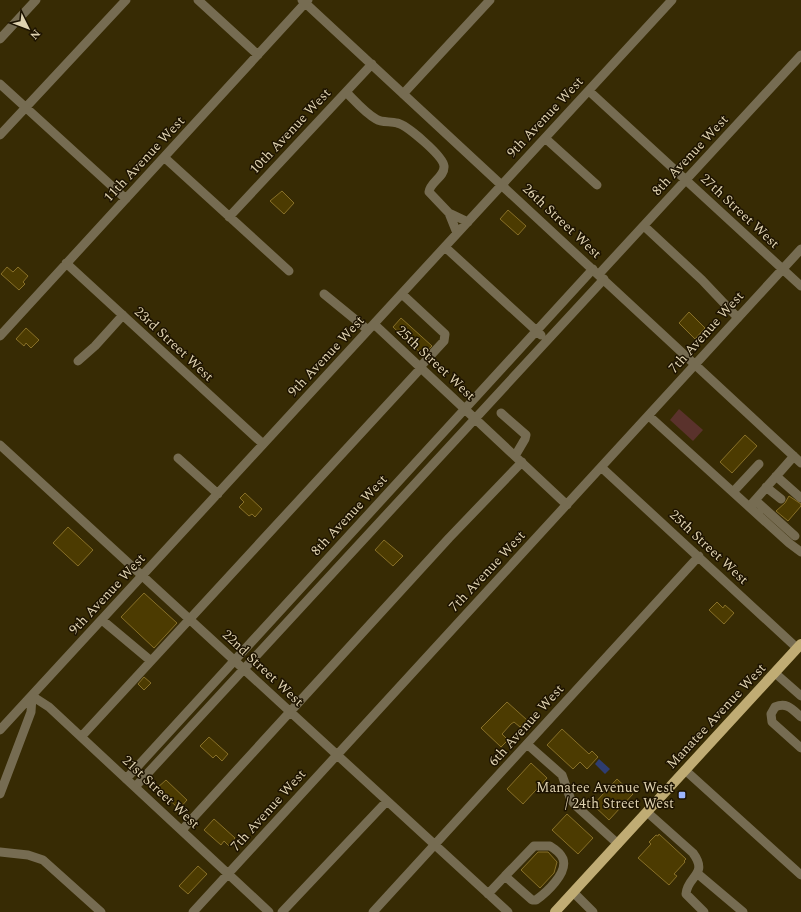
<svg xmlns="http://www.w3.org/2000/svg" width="801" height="912" viewBox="0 0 801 912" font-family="Spectral,serif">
  <rect width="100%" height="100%" fill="#372b04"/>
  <path fill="#5a322c" d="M 679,409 L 703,430 L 693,441 L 670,420 Z"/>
  <path fill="#2e3d71" d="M 599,759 L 610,769 L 605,774 L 595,764 Z"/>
  <path fill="#4c3b01" stroke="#887028" d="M 282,191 L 294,203 L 284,214 L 270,201 Z
    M 508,210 L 526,226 L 518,235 L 500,219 Z
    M 7,267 L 13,272 L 18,267 L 28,276 L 23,282 L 25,284 L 19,290 L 1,274 Z
    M 689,312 L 705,328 L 695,339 L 679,323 Z
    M 401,318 L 432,346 L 423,355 L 393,327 Z
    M 26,328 L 39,340 L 31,348 L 26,343 L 24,346 L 16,339 Z
    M 745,435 L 757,446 L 732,473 L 720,462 Z
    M 245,493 L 262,509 L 255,517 L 252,514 L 249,516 L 239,507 L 244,502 L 240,498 Z
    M 789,496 L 801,504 L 801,506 L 788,521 L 776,511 L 785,503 Z
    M 68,527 L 93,550 L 78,566 L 53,543 Z
    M 384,540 L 403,556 L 393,566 L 375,550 Z
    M 144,593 L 177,623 L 154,648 L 121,617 Z
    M 717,602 L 723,608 L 725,605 L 734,613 L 724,624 L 709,610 Z
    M 144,677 L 151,683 L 144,690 L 138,684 Z
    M 507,702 L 527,720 L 520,727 L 514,722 L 511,724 L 502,734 L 508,740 L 501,747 L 481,728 Z
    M 562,729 L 589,754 L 592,751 L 598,757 L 587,769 L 580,762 L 573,769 L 547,745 Z
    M 209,737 L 228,754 L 222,761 L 216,755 L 213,758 L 200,746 Z
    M 531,763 L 547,778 L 523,804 L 507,789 Z
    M 617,779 L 633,794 L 609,820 L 593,805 Z
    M 166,780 L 187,800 L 179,809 L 157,788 Z
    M 567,814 L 593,838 L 578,854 L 552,830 Z
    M 214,819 L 235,838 L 229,846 L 224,841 L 221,845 L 204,830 Z
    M 659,834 L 686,859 L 684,861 L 685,862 L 674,874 L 677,876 L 669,885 L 638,858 L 651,844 L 649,842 L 656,835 L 658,836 Z
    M 538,852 L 548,852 L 557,862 L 554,873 L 540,888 L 521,870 Z
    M 198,866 L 207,874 L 188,894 L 179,886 Z"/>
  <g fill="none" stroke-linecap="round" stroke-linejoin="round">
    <path stroke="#766c52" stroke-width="9" d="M 198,0 L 258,55
      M 302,0 L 801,463
      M 0,39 L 36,0
      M 0,84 L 126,199
      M 589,91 L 801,286
      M 346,92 C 355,101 365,113 376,119 C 382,123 390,121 397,123 C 407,125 443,156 444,166 C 445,177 430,182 429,192 L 449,213 L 468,222
      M 403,94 L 490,0
      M 0,135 L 126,0
      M 545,138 L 597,185
      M 165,158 L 289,271
      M 449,213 L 457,233
      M 229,217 L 372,64
      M 644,226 L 702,280 L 738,318
      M 445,247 L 541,335
      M 66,263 L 263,444
      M 599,274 L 801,55
      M 324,294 L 368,330
      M 402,294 L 445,334 L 444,341 L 420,367
      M 374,324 L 567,505
      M 0,336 L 308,0
      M 78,361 L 95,346 L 123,315
      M 501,413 L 526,435 L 525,439 L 515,456
      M 649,416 L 789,543 L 801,552
      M 0,445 L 508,912
      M 178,458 L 218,494
      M 601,467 L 797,648
      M 776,476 L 801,498
      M 766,487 L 781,499
      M 733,492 L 759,464
      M 755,500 L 795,536
      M 749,507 L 794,456
      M 102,620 L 151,661
      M 775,673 L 801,696
      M 32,696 L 49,707 L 269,912
      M 801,717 C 792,709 787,702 775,707 L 771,714 L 772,722 L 801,748
      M 0,730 L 672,0
      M 81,737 L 421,368
      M 527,744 L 562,775 L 571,800 L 575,805 L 618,844
      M 685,770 L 801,875
      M 126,779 L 593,269
      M 135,787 L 604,279
      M 0,794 L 31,712 L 32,696
      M 647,812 L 693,853 C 709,875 687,876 686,894 L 704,912
      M 182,830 L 449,538 L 522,462
      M 0,852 L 28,855 L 43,860 L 101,912
      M 698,874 L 743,912
      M 573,892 L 593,912
      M 488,894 L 505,876 L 532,900 L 536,900 C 546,893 568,873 563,859 C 561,854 555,849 550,846 L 534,846 L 505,876
      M 193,912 L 801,249
      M 282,912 L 387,801
      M 373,912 L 699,556"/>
    <path stroke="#c0ac74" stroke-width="10" d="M 555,912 L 801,644"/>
  </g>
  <rect fill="#9cb4fd" stroke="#1d1300" stroke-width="1.5" x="678" y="791" width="8" height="8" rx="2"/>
  <g text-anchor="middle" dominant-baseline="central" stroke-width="3" stroke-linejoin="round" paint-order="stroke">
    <g font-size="14" fill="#dfd2b0" stroke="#1d1300">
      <text transform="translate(545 117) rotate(-47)">9th Avenue West</text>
      <text transform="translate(290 131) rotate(-47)">10th Avenue West</text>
      <text transform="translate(690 155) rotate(-47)">8th Avenue West</text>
      <text transform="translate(144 159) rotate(-47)">11th Avenue West</text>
      <text transform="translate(740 211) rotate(43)">27th Street West</text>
      <text transform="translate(562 221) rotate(43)">26th Street West</text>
      <text transform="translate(706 332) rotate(-48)">7th Avenue West</text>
      <text transform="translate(174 344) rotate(43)">23rd Street West</text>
      <text transform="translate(326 356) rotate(-47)">9th Avenue West</text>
      <text transform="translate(436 363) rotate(43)">25th Street West</text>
      <text transform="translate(349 515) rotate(-47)">8th Avenue West</text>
      <text transform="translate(709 547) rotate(43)">25th Street West</text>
      <text transform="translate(487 571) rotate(-47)">7th Avenue West</text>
      <text transform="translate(107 594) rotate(-47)">9th Avenue West</text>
      <text transform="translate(263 668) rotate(43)">22nd Street West</text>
      <text transform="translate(716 716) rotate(-47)">Manatee Avenue West</text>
      <text transform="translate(526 725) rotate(-48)">6th Avenue West</text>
      <text transform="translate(161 792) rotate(43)">21st Street West</text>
      <text transform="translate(268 810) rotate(-48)">7th Avenue West</text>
    </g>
    <g font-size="14" fill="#dfd2b0" stroke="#1d1300" text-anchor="end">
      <text x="674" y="787">Manatee Avenue West<tspan x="674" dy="16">/ 24th Street West</tspan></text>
    </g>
  </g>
  <g transform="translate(28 28) rotate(132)" stroke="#1d1300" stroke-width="3" paint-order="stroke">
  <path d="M0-3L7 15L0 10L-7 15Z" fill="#dfd2b0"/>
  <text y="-6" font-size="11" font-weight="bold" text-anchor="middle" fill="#dfd2b0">N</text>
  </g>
</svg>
